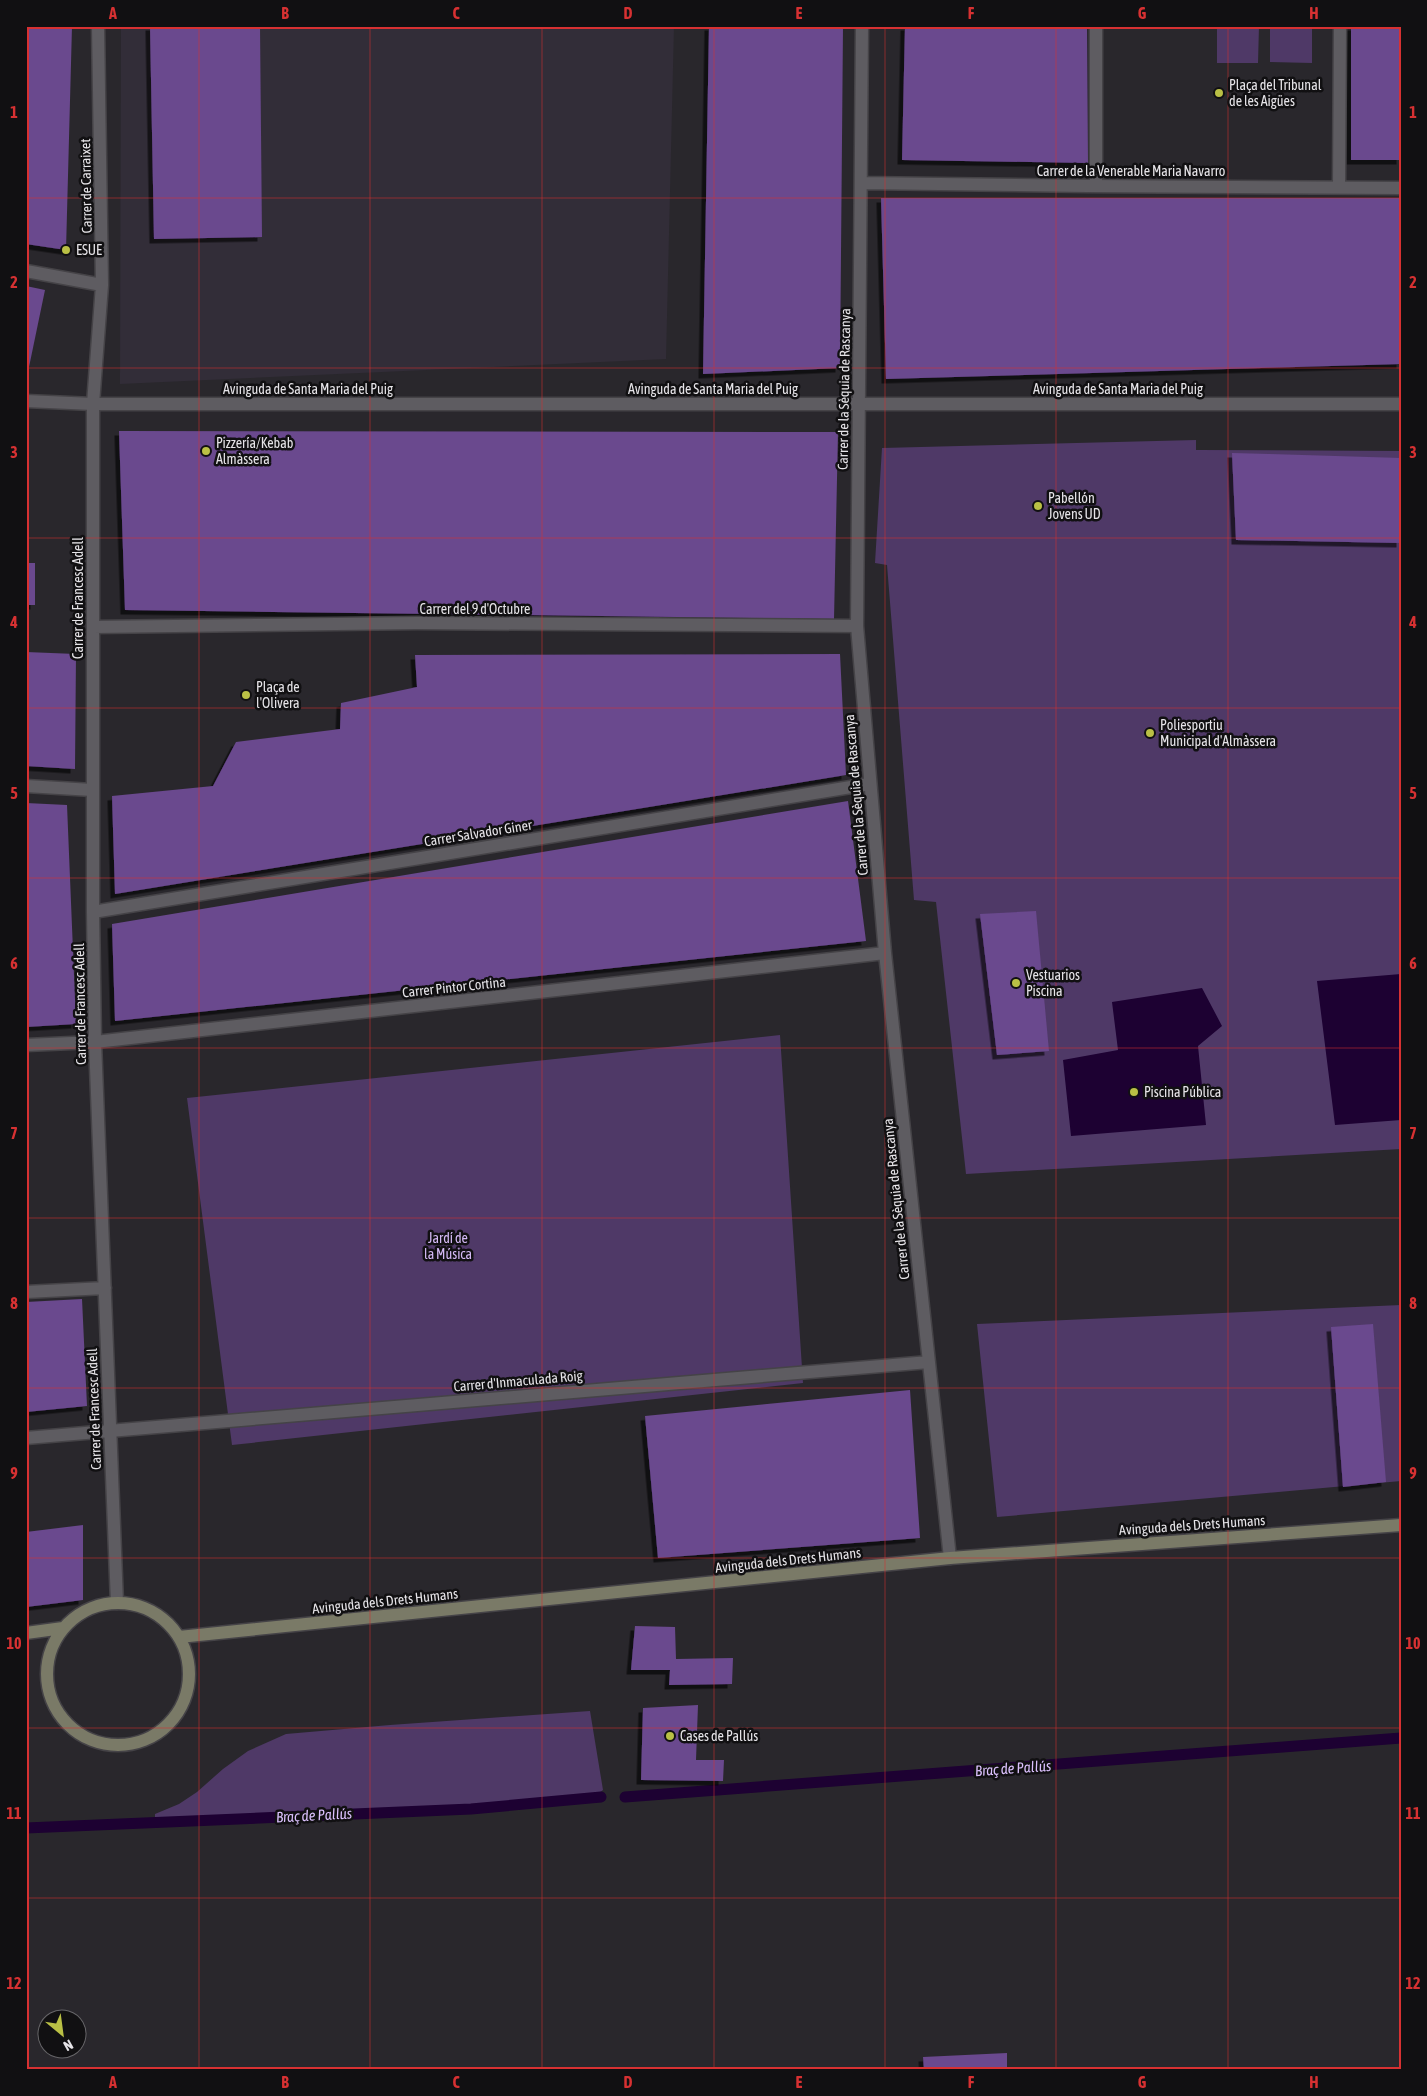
<svg xmlns="http://www.w3.org/2000/svg" width="1427" height="2096" viewBox="0 0 1427 2096" font-family="'Asap Condensed',sans-serif">
  <defs>
    <filter id="shadow"><feDropShadow dx="-4.5" dy="4.5" stdDeviation="0" flood-color="#0009"/></filter>
  </defs>
  <rect width="100%" height="100%" fill="#29272c"/>
  <path fill="#322d38" d="M 121,26 L 674,26 L 666,359 L 120,384 Z"/>
  <path fill="#4f3967" d="M 1217,26 L 1259,26 L 1258,63 L 1217,63 Z
    M 1270,26 L 1312,26 L 1312,63 L 1270,62 Z
    M 1196,440 L 1196,450 L 1401,451 L 1401,1149 L 966,1174 L 936,902 L 914,900 L 887,565 L 875,563 L 882,448 Z
    M 780,1035 L 803,1383 L 232,1445 L 187,1098 Z
    M 1401,1305 L 1401,1481 L 997,1517 L 977,1324 Z
    M 590,1711 L 603,1790 L 599,1793 L 466,1806 L 155,1820 L 155,1814 L 179,1804 L 197,1792 L 223,1769 L 248,1751 L 286,1734 L 390,1725 Z"/>
  <path fill="#1d0132" d="M 1401,974 L 1401,1120 L 1335,1125 L 1317,981 Z
    M 1202,988 L 1222,1026 L 1198,1046 L 1206,1125 L 1071,1136 L 1063,1060 L 1118,1050 L 1112,1002 Z"/>
  <g fill="none" stroke-linecap="round" stroke-linejoin="round">
    <path stroke="#1d0132" stroke-width="11" d="M 625,1797 L 1401,1738
      M 26,1828 L 471,1809 L 601,1797"/>
  </g>
  <path fill="#6a488e" filter="url(#shadow)" d="M 26,26 L 72,26 L 66,250 L 26,244 Z
    M 150,26 L 260,26 L 262,237 L 154,239 Z
    M 709,26 L 843,26 L 840,368 L 703,374 Z
    M 905,26 L 1087,26 L 1088,163 L 902,160 Z
    M 1351,26 L 1401,26 L 1401,160 L 1351,160 Z
    M 881,198 L 1401,198 L 1401,364 L 886,379 Z
    M 26,286 L 45,290 L 29,367 L 26,367 Z
    M 119,431 L 838,432 L 834,619 L 125,610 Z
    M 1232,453 L 1401,458 L 1401,543 L 1236,540 Z
    M 26,563 L 35,563 L 35,605 L 26,605 Z
    M 26,652 L 76,654 L 75,769 L 26,766 Z
    M 840,654 L 846,775 L 115,894 L 112,796 L 213,786 L 236,742 L 340,729 L 341,703 L 417,687 L 415,655 Z
    M 848,801 L 866,941 L 115,1021 L 112,924 Z
    M 26,803 L 67,805 L 76,1024 L 26,1027 Z
    M 1036,911 L 1049,1051 L 997,1055 L 980,914 Z
    M 82,1299 L 87,1406 L 26,1412 L 26,1302 Z
    M 1373,1324 L 1386,1482 L 1343,1487 L 1331,1327 Z
    M 910,1390 L 920,1538 L 658,1558 L 645,1416 Z
    M 83,1525 L 83,1600 L 26,1607 L 26,1532 Z
    M 635,1626 L 675,1627 L 676,1659 L 733,1658 L 732,1684 L 669,1685 L 670,1670 L 631,1670 Z
    M 698,1705 L 696,1760 L 724,1760 L 723,1781 L 641,1780 L 643,1708 Z
    M 1007,2053 L 1007,2070 L 924,2070 L 923,2057 Z"/>
  <g fill="none" stroke-linecap="round" stroke-linejoin="round">
    <g stroke="#454347" stroke-width="15">
      <path id="street" d="M 98,26 L 102,285 L 93,404 L 93,912 L 95,1042 L 117,1603
        M 862,26 L 857,626 L 885,953 L 950,1558
        M 861,183 L 1088,186 L 1401,188
        M 1096,186 L 1096,26
        M 1339,187 L 1340,26
        M 26,271 L 102,285
        M 26,401 L 93,404 L 1401,404
        M 93,627 L 417,623 L 857,626
        M 26,786 L 92,790
        M 93,912 L 869,784
        M 26,1045 L 95,1042 L 885,953
        M 26,1292 L 105,1288
        M 26,1438 L 929,1362"/>
    </g>
    <g stroke="#454347" stroke-width="15">
      <path id="secondary" d="M47 1674a71 71 0 1 1 142 0a71 71 0 1 1-142 0Z
        M 26,1633 L 63,1628
        M 179,1637 L 950,1558 L 1401,1525"/>
    </g>
    <use href="#street" stroke="#5e5c61" stroke-width="12"/>
    <use href="#secondary" stroke="#7a7a67" stroke-width="12"/>
  </g>
  <path fill="none" stroke="#d73132" stroke-width="1" stroke-opacity="0.55" d="M 199,26 L 199,2070M 370,26 L 370,2070M 542,26 L 542,2070M 714,26 L 714,2070M 885,26 L 885,2070M 1056,26 L 1056,2070M 1228,26 L 1228,2070M 26,198 L 1401,198M 26,368 L 1401,368M 26,538 L 1401,538M 26,708 L 1401,708M 26,878 L 1401,878M 26,1048 L 1401,1048M 26,1218 L 1401,1218M 26,1388 L 1401,1388M 26,1558 L 1401,1558M 26,1728 L 1401,1728M 26,1898 L 1401,1898"/>
  <g fill="#bac045" stroke="#111012" stroke-width="2">
    <circle cx="1219" cy="93" r="5"/>
    <circle cx="66" cy="250" r="5"/>
    <circle cx="206" cy="451" r="5"/>
    <circle cx="1038" cy="506" r="5"/>
    <circle cx="246" cy="695" r="5"/>
    <circle cx="1150" cy="733" r="5"/>
    <circle cx="1016" cy="983" r="5"/>
    <circle cx="1134" cy="1092" r="5"/>
    <circle cx="670" cy="1736" r="5"/>
  </g>
  <g text-anchor="middle" dominant-baseline="central" stroke-width="5" stroke-linejoin="round" paint-order="stroke">
    <g font-size="14" fill="#e6e4e8" stroke="#111012" text-anchor="start">
      <text x="1229" y="85">Plaça del Tribunal<tspan x="1229" dy="16">de les Aigües</tspan></text>
      <text x="76" y="250">ESUE</text>
      <text x="216" y="443">Pizzería/Kebab<tspan x="216" dy="16">Almàssera</tspan></text>
      <text x="1048" y="498">Pabellón<tspan x="1048" dy="16">Jovens UD</tspan></text>
      <text x="256" y="687">Plaça de<tspan x="256" dy="16">l'Olivera</tspan></text>
      <text x="1160" y="725">Poliesportiu<tspan x="1160" dy="16">Municipal d'Almàssera</tspan></text>
      <text x="1026" y="975">Vestuarios<tspan x="1026" dy="16">Piscina</tspan></text>
      <text x="1144" y="1092">Piscina Pública</text>
      <text x="680" y="1736">Cases de Pallús</text>
    </g>
    <g font-size="14" fill="#e6e4e8" stroke="#111012">
      <text x="1131" y="171">Carrer de la Venerable Maria Navarro</text>
      <text transform="translate(86 186) rotate(-91)">Carrer de Carraixet</text>
      <text x="308" y="389">Avinguda de Santa Maria del Puig</text>
      <text x="713" y="389">Avinguda de Santa Maria del Puig</text>
      <text transform="translate(844 389) rotate(-89)">Carrer de la Sèquia de Rascanya</text>
      <text x="1118" y="389">Avinguda de Santa Maria del Puig</text>
      <text transform="translate(78 598) rotate(-90)">Carrer de Francesc Adell</text>
      <text x="475" y="609">Carrer del 9 d'Octubre</text>
      <text transform="translate(856 795) rotate(-95)">Carrer de la Sèquia de Rascanya</text>
      <text transform="translate(478 833) rotate(-9)">Carrer Salvador Giner</text>
      <text transform="translate(454 987) rotate(-6)">Carrer Pintor Cortina</text>
      <text transform="translate(80 1004) rotate(-91)">Carrer de Francesc Adell</text>
      <text transform="translate(896 1199) rotate(-96)">Carrer de la Sèquia de Rascanya</text>
      <text transform="translate(518 1381) rotate(-5)">Carrer d'Inmaculada Roig</text>
      <text transform="translate(94 1409) rotate(-92)">Carrer de Francesc Adell</text>
      <text transform="translate(1192 1525) rotate(-4)">Avinguda dels Drets Humans</text>
      <text transform="translate(788 1560) rotate(-6)">Avinguda dels Drets Humans</text>
      <text transform="translate(385 1601) rotate(-6)">Avinguda dels Drets Humans</text>
    </g>
    <g font-size="14" fill="#d4b9f5" stroke="#111012">
      <text x="448" y="1238">Jardí de<tspan x="448" dy="16">la Música</tspan></text>
    </g>
    <g font-size="15" font-style="italic" fill="#dbc0fd" stroke="#111012">
      <text transform="translate(1013 1768) rotate(-4)">Braç de Pallús</text>
      <text transform="translate(314 1815) rotate(-3)">Braç de Pallús</text>
    </g>
  </g>
  <rect width="1427" height="2096" fill="none" stroke="#111012" stroke-width="55"/>
  <g transform="translate(62 2034) rotate(151)"><circle r="24" fill="#111012" stroke="#666568"/>
  <path d="M0-4L9 19L0 12L-9 19Z" fill="#bac045"/>
  <text y="-8" font-size="14" font-weight="bold" text-anchor="middle" fill="#e6e4e8">N</text>
  </g>
  <rect x="28" y="28" width="1372" height="2040" fill="none" stroke="#d73132" stroke-width="2"/>
  <g font-size="16" text-anchor="middle" font-weight="bold" fill="#d73132">
    <text x="113" y="19">A</text>
    <text x="285" y="19">B</text>
    <text x="456" y="19">C</text>
    <text x="628" y="19">D</text>
    <text x="799" y="19">E</text>
    <text x="971" y="19">F</text>
    <text x="1142" y="19">G</text>
    <text x="1314" y="19">H</text>
    <text x="14" y="118">1</text>
    <text x="1413" y="118">1</text>
    <text x="14" y="288">2</text>
    <text x="1413" y="288">2</text>
    <text x="14" y="458">3</text>
    <text x="1413" y="458">3</text>
    <text x="14" y="628">4</text>
    <text x="1413" y="628">4</text>
    <text x="14" y="799">5</text>
    <text x="1413" y="799">5</text>
    <text x="14" y="969">6</text>
    <text x="1413" y="969">6</text>
    <text x="14" y="1139">7</text>
    <text x="1413" y="1139">7</text>
    <text x="14" y="1309">8</text>
    <text x="1413" y="1309">8</text>
    <text x="14" y="1479">9</text>
    <text x="1413" y="1479">9</text>
    <text x="14" y="1649">10</text>
    <text x="1413" y="1649">10</text>
    <text x="14" y="1819">11</text>
    <text x="1413" y="1819">11</text>
    <text x="14" y="1989">12</text>
    <text x="1413" y="1989">12</text>
    <text x="113" y="2088">A</text>
    <text x="285" y="2088">B</text>
    <text x="456" y="2088">C</text>
    <text x="628" y="2088">D</text>
    <text x="799" y="2088">E</text>
    <text x="971" y="2088">F</text>
    <text x="1142" y="2088">G</text>
    <text x="1314" y="2088">H</text>
  </g>
</svg>
